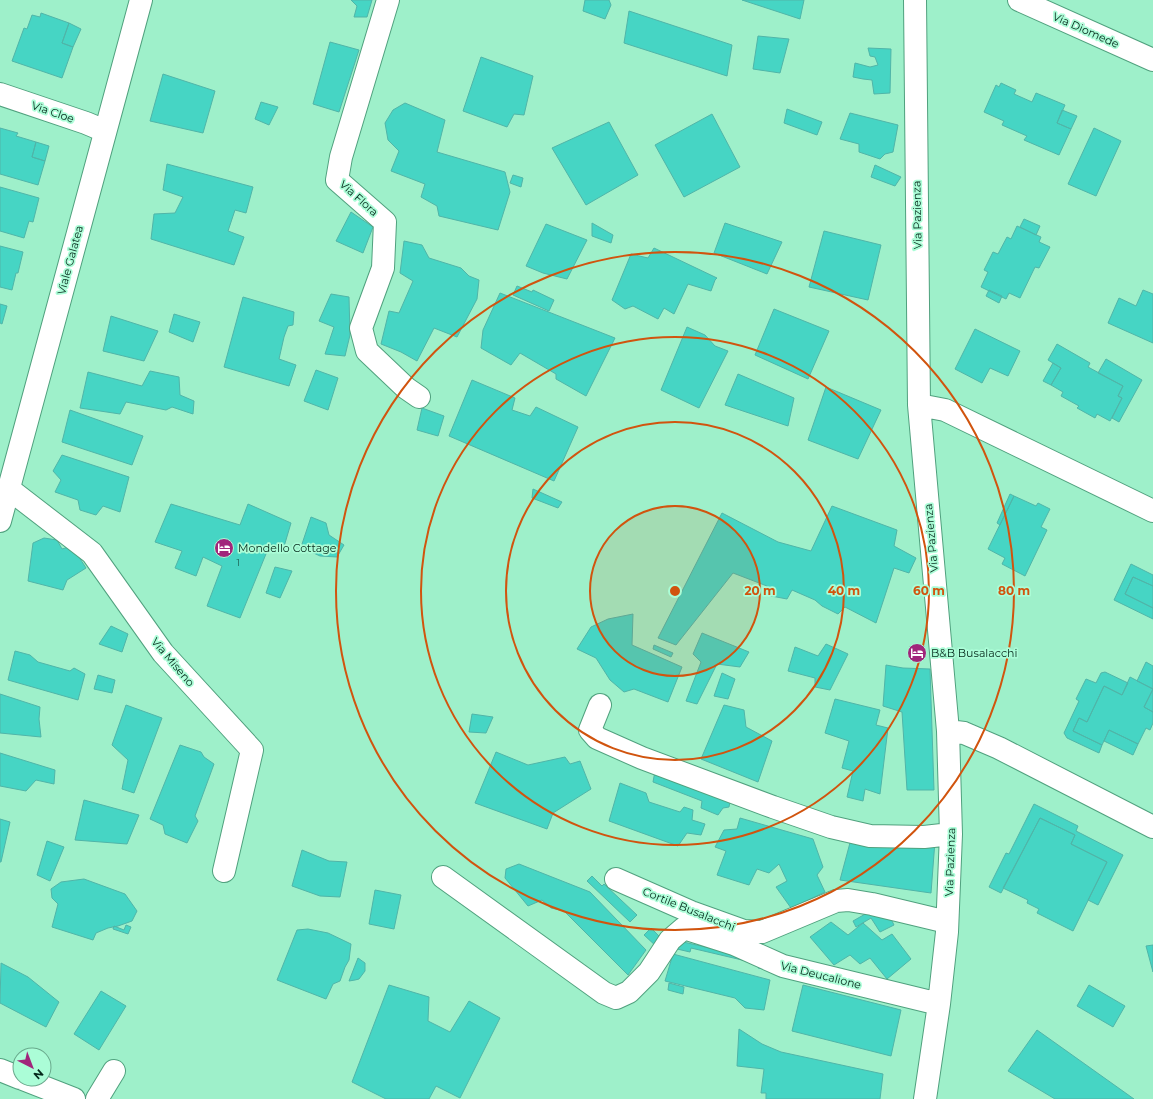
<svg xmlns="http://www.w3.org/2000/svg" width="1153" height="1099" viewBox="0 0 1153 1099" font-family="Montserrat,sans-serif">
  <rect width="100%" height="100%" fill="#9ef0ca"/>
  <path fill="#46d5c4" stroke="#50b5a8" d="M 351,0 L 372,0 L 367,17 L 354,17 L 357,6 Z
    M 585,0 L 609,0 L 611,5 L 605,19 L 583,11 Z
    M 742,0 L 804,0 L 800,19 Z
    M 629,11 L 732,45 L 727,76 L 624,43 Z
    M 41,13 L 69,23 L 62,43 L 73,47 L 62,78 L 12,61 L 24,28 L 27,29 L 32,15 L 40,17 Z
    M 69,23 L 81,29 L 73,47 L 62,43 Z
    M 758,36 L 789,39 L 780,73 L 753,69 Z
    M 330,42 L 359,50 L 339,112 L 313,104 Z
    M 868,48 L 891,49 L 890,93 L 874,94 L 872,80 L 863,79 L 853,77 L 855,63 L 870,67 L 878,65 L 875,57 L 870,56 Z
    M 481,57 L 533,76 L 524,115 L 514,114 L 507,127 L 463,111 Z
    M 163,74 L 215,91 L 203,133 L 150,121 Z
    M 1001,83 L 1016,90 L 1014,94 L 1032,102 L 1036,93 L 1065,105 L 1057,123 L 1071,129 L 1059,155 L 1024,140 L 1027,136 L 1002,125 L 1004,121 L 984,112 L 996,85 L 999,87 Z
    M 261,102 L 278,107 L 269,125 L 255,119 Z
    M 405,103 L 445,120 L 437,152 L 505,172 L 510,192 L 498,230 L 439,216 L 437,206 L 421,197 L 425,184 L 391,171 L 399,151 L 388,140 L 385,123 L 393,110 Z
    M 787,109 L 822,122 L 817,135 L 784,123 Z
    M 1062,110 L 1077,116 L 1071,129 L 1057,123 Z
    M 850,113 L 898,125 L 893,152 L 885,154 L 880,159 L 859,152 L 859,144 L 840,139 Z
    M 712,114 L 740,167 L 684,197 L 655,145 Z
    M 609,122 L 638,175 L 586,205 L 552,148 Z
    M 0,128 L 18,133 L 16,136 L 36,142 L 32,157 L 45,161 L 38,185 L 0,174 Z
    M 1094,128 L 1121,141 L 1096,196 L 1068,184 Z
    M 36,142 L 49,146 L 45,161 L 32,157 Z
    M 167,164 L 253,187 L 246,213 L 235,210 L 228,231 L 244,237 L 234,265 L 151,239 L 154,214 L 175,213 L 183,197 L 163,190 Z
    M 875,165 L 901,177 L 895,186 L 871,177 Z
    M 513,175 L 523,178 L 521,187 L 510,183 Z
    M 0,187 L 39,198 L 33,222 L 29,221 L 24,238 L 0,231 Z
    M 351,212 L 373,227 L 363,253 L 336,241 Z
    M 1024,219 L 1040,226 L 1036,235 L 1020,227 Z
    M 592,223 L 613,235 L 611,243 L 592,236 Z
    M 725,223 L 782,242 L 767,274 L 714,253 Z
    M 546,224 L 587,240 L 567,279 L 543,273 L 526,266 Z
    M 1017,226 L 1041,237 L 1039,242 L 1050,247 L 1039,268 L 1035,267 L 1020,298 L 1009,293 L 1006,299 L 981,287 L 988,272 L 984,270 L 993,252 L 998,254 L 1007,237 L 1011,239 Z
    M 824,231 L 881,245 L 868,300 L 809,287 Z
    M 404,241 L 422,245 L 429,258 L 461,268 L 469,276 L 479,280 L 477,299 L 457,337 L 434,328 L 417,361 L 401,352 L 381,344 L 389,311 L 399,313 L 413,281 L 400,273 Z
    M 0,246 L 23,252 L 18,273 L 16,273 L 12,290 L 0,287 Z
    M 654,248 L 717,278 L 715,280 L 711,291 L 688,284 L 674,314 L 664,308 L 658,319 L 633,306 L 625,309 L 612,300 L 631,254 L 648,258 Z
    M 517,286 L 532,292 L 533,290 L 554,300 L 549,311 L 513,295 Z
    M 989,290 L 1002,296 L 999,303 L 986,296 Z
    M 1143,290 L 1153,294 L 1153,343 L 1108,323 L 1119,298 L 1136,306 Z
    M 500,293 L 615,338 L 586,396 L 556,379 L 556,374 L 520,353 L 511,365 L 481,348 L 483,330 Z
    M 331,294 L 349,297 L 350,335 L 345,356 L 325,354 L 334,327 L 319,321 Z
    M 243,297 L 294,312 L 293,325 L 288,326 L 284,337 L 279,359 L 296,365 L 289,386 L 224,367 Z
    M 0,304 L 7,306 L 2,324 L 0,323 Z
    M 774,309 L 829,331 L 808,379 L 755,355 Z
    M 174,314 L 200,322 L 193,342 L 169,332 Z
    M 111,316 L 158,331 L 144,361 L 103,351 Z
    M 687,327 L 705,335 L 715,346 L 728,351 L 699,408 L 661,390 Z
    M 975,329 L 1020,351 L 1008,376 L 990,368 L 982,383 L 955,369 Z
    M 1057,344 L 1090,363 L 1088,367 L 1123,386 L 1118,396 L 1122,398 L 1110,421 L 1097,414 L 1095,418 L 1077,408 L 1079,406 L 1061,396 L 1063,392 L 1051,385 L 1061,368 L 1048,360 Z
    M 1106,359 L 1142,380 L 1119,422 L 1112,418 L 1122,398 L 1118,396 L 1123,386 L 1098,373 Z
    M 1053,363 L 1061,368 L 1051,385 L 1043,381 Z
    M 316,370 L 338,378 L 328,410 L 304,401 Z
    M 150,371 L 179,377 L 180,395 L 194,401 L 193,414 L 172,407 L 166,410 L 126,402 L 120,414 L 80,408 L 88,372 L 142,386 Z
    M 738,374 L 794,398 L 788,426 L 725,405 Z
    M 472,380 L 515,398 L 512,410 L 530,416 L 536,407 L 578,427 L 554,481 L 449,436 Z
    M 826,387 L 881,410 L 858,459 L 808,440 Z
    M 422,408 L 444,416 L 438,436 L 417,430 Z
    M 70,410 L 143,436 L 132,465 L 62,442 Z
    M 62,455 L 129,477 L 120,512 L 103,506 L 96,515 L 80,510 L 78,500 L 55,492 L 61,480 L 53,471 Z
    M 533,489 L 562,502 L 558,508 L 532,498 Z
    M 1010,494 L 1014,496 L 1000,525 L 997,523 Z
    M 1014,496 L 1036,506 L 1038,503 L 1050,509 L 1041,527 L 1047,530 L 1025,576 L 1002,564 L 1005,558 L 988,549 Z
    M 171,504 L 240,525 L 248,504 L 291,523 L 283,550 L 270,544 L 240,618 L 207,606 L 222,566 L 203,557 L 196,576 L 175,568 L 182,551 L 155,542 Z
    M 832,506 L 897,530 L 894,546 L 916,558 L 909,573 L 894,568 L 876,623 L 845,607 L 838,614 L 822,606 L 815,600 L 792,590 L 787,599 L 766,595 L 767,586 L 733,573 L 676,645 L 658,638 L 722,513 L 778,542 L 811,551 Z
    M 311,517 L 326,523 L 329,535 L 344,545 L 337,557 L 320,556 L 301,547 Z
    M 44,538 L 57,540 L 62,549 L 72,546 L 86,568 L 67,580 L 63,590 L 28,581 L 33,543 Z
    M 1131,564 L 1153,575 L 1153,586 L 1133,577 L 1125,594 L 1153,608 L 1153,619 L 1114,600 Z
    M 275,567 L 292,571 L 280,598 L 266,593 Z
    M 1133,577 L 1153,586 L 1153,608 L 1125,594 Z
    M 633,614 L 632,645 L 682,667 L 668,702 L 634,689 L 624,692 L 610,680 L 596,658 L 577,649 L 591,627 L 608,619 Z
    M 111,626 L 128,634 L 122,652 L 99,644 Z
    M 702,633 L 749,652 L 740,667 L 717,664 L 697,704 L 686,701 L 701,662 L 693,654 Z
    M 826,644 L 848,654 L 830,690 L 815,687 L 815,678 L 788,671 L 795,647 L 818,656 Z
    M 654,645 L 673,653 L 671,657 L 653,649 Z
    M 15,651 L 30,655 L 38,662 L 70,671 L 74,668 L 85,674 L 78,700 L 8,680 Z
    M 1146,662 L 1153,666 L 1153,689 L 1137,681 Z
    M 886,665 L 903,668 L 930,669 L 934,790 L 907,790 L 902,712 L 883,706 Z
    M 1105,672 L 1128,683 L 1122,695 L 1104,686 L 1087,722 L 1079,718 L 1073,731 L 1102,745 L 1099,753 L 1067,738 L 1064,733 L 1079,701 L 1076,699 L 1086,679 L 1096,683 L 1101,673 Z
    M 722,673 L 735,679 L 728,699 L 714,696 Z
    M 98,675 L 115,680 L 112,693 L 94,689 Z
    M 1130,677 L 1153,689 L 1144,707 L 1153,712 L 1153,723 L 1150,730 L 1146,728 L 1138,744 L 1109,730 L 1102,745 L 1073,731 L 1079,718 L 1087,722 L 1104,686 L 1122,695 Z
    M 1153,689 L 1153,712 L 1144,707 Z
    M 0,694 L 40,707 L 39,719 L 41,737 L 0,733 Z
    M 835,699 L 880,710 L 876,725 L 888,728 L 880,794 L 865,789 L 863,801 L 847,797 L 853,771 L 842,768 L 849,741 L 825,733 Z
    M 126,705 L 162,718 L 134,793 L 122,789 L 128,760 L 112,745 Z
    M 724,705 L 744,710 L 746,727 L 772,741 L 758,782 L 701,759 Z
    M 472,714 L 493,717 L 486,733 L 469,732 Z
    M 1109,730 L 1138,744 L 1133,755 L 1104,741 Z
    M 180,745 L 201,752 L 204,757 L 214,764 L 195,816 L 198,821 L 187,843 L 165,834 L 163,825 L 150,819 Z
    M 496,752 L 528,765 L 565,757 L 570,764 L 580,761 L 591,789 L 553,813 L 547,829 L 475,803 Z
    M 0,753 L 55,770 L 54,784 L 36,780 L 26,791 L 0,786 Z
    M 655,771 L 731,797 L 729,807 L 723,808 L 718,815 L 701,808 L 702,801 L 653,782 Z
    M 620,783 L 646,793 L 649,802 L 680,812 L 684,807 L 693,810 L 692,820 L 705,824 L 701,835 L 687,833 L 678,846 L 609,821 Z
    M 84,800 L 139,815 L 127,844 L 75,840 Z
    M 1034,804 L 1078,826 L 1076,831 L 1123,855 L 1098,905 L 1088,900 L 1107,862 L 1071,844 L 1075,835 L 1040,818 L 1001,893 L 989,887 L 1006,853 L 1009,854 Z
    M 740,818 L 813,839 L 823,867 L 817,875 L 825,892 L 791,908 L 776,887 L 787,881 L 779,864 L 769,873 L 757,869 L 749,885 L 717,875 L 726,851 L 715,847 L 724,830 L 737,829 Z
    M 1040,818 L 1075,835 L 1071,844 L 1107,862 L 1073,931 L 1037,913 L 1039,909 L 1027,903 L 1028,900 L 1003,888 Z
    M 0,819 L 10,822 L 1,862 L 0,862 Z
    M 851,839 L 935,841 L 931,893 L 840,880 Z
    M 47,841 L 64,847 L 50,881 L 37,875 Z
    M 302,850 L 329,861 L 347,862 L 340,897 L 320,896 L 292,886 Z
    M 519,864 L 590,892 L 646,950 L 628,975 L 564,911 L 551,908 L 542,900 L 528,906 L 505,878 L 506,869 Z
    M 592,876 L 602,886 L 604,884 L 637,915 L 630,922 L 587,881 Z
    M 84,879 L 125,894 L 137,911 L 132,921 L 118,926 L 108,928 L 96,933 L 93,940 L 52,927 L 58,904 L 52,898 L 51,889 L 61,882 Z
    M 375,890 L 401,895 L 394,929 L 369,924 Z
    M 867,913 L 891,919 L 894,925 L 880,932 L 871,918 L 856,927 L 853,921 Z
    M 831,922 L 848,935 L 863,923 L 882,940 L 892,934 L 911,959 L 887,979 L 870,958 L 860,964 L 850,955 L 834,965 L 810,937 Z
    M 126,925 L 131,927 L 128,934 L 113,929 L 114,926 L 124,930 Z
    M 651,928 L 663,940 L 657,947 L 644,935 Z
    M 308,929 L 328,933 L 351,944 L 349,960 L 345,967 L 340,981 L 333,984 L 326,999 L 277,980 L 297,930 Z
    M 679,941 L 775,963 L 773,971 L 758,968 L 759,964 L 691,948 L 690,952 L 677,949 Z
    M 1153,945 L 1153,972 L 1146,946 Z
    M 673,954 L 770,980 L 764,1010 L 745,1008 L 735,998 L 665,981 Z
    M 358,958 L 365,963 L 365,971 L 359,979 L 355,980 L 349,981 Z
    M 1,963 L 28,977 L 59,1002 L 46,1027 L 0,1003 Z
    M 669,983 L 684,987 L 683,994 L 668,990 Z
    M 389,985 L 429,997 L 428,1021 L 450,1032 L 469,1001 L 500,1018 L 460,1098 L 436,1086 L 429,1099 L 386,1099 L 352,1082 Z
    M 803,985 L 901,1010 L 891,1056 L 792,1031 Z
    M 1089,985 L 1125,1006 L 1113,1027 L 1077,1006 Z
    M 101,991 L 126,1006 L 99,1050 L 74,1034 Z
    M 739,1029 L 762,1044 L 781,1052 L 883,1074 L 880,1099 L 766,1099 L 766,1093 L 761,1093 L 764,1069 L 737,1066 Z
    M 1037,1030 L 1134,1099 L 1055,1099 L 1008,1071 Z"/>
  <g fill="none" stroke-linecap="round" stroke-linejoin="round">
    <g stroke="#50a17e" stroke-width="24">
      <path id="minor" d="M 388,0 L 341,157 L 337,180 L 385,222 L 383,268 L 361,328 L 367,351 L 406,388 L 419,397
        M 915,0 L 919,405 L 948,731 L 951,834 L 947,932 L 939,1004 L 925,1099
        M 1019,0 L 1153,60
        M 0,94 L 86,123 L 105,131
        M 919,405 L 945,410 L 1153,511
        M 9,489 L 92,553 L 163,653 L 252,750 L 224,871
        M 600,705 L 590,730 L 597,738 L 642,758 L 773,807 L 831,827 L 870,836 L 924,837 L 951,834
        M 948,731 L 964,733 L 999,748 L 1153,827
        M 443,877 L 604,993 L 616,998 L 629,992 L 649,972 L 670,940 L 684,928 L 734,944 L 783,966 L 939,1004
        M 616,879 L 691,912 L 744,931 L 762,932 L 836,901 L 848,900 L 872,904 L 947,922
        M 0,1070 L 20,1078
        M 23,1079 L 74,1099
        M 97,1099 L 114,1071"/>
    </g>
    <g stroke="#50a17e" stroke-width="24">
      <path id="secondary" d="M 0,521 L 141,0"/>
    </g>
    <use href="#minor" stroke="#fff" stroke-width="22"/>
    <use href="#secondary" stroke="#fff" stroke-width="22"/>
  </g>
  <circle cx="675" cy="591" r="85" fill="#d1540e" fill-opacity=".12"/>
  <g fill="none" stroke="#d1540e" stroke-width="2">
    <circle cx="675" cy="591" r="85"/>
    <circle cx="675" cy="591" r="169"/>
    <circle cx="675" cy="591" r="254"/>
    <circle cx="675" cy="591" r="339"/>
  </g>
  <defs>
    <g id="hotel-disc" transform="scale(1)"><circle r="9.5" fill="#a1257b" stroke="#abfdd7"/><path d="M-6-4.5h1.5V1H6V5H4.5V3h-9V5H-6ZM-4 0a1.8 1.8 0 1 1 3.6 0ZM.5 0V-2.5h3Q6-2.5 6 0Z" fill="#fff"/></g>
  </defs>
  <g fill-rule="evenodd">
    <use href="#hotel-disc" x="224" y="548"/>
    <use href="#hotel-disc" x="917" y="653"/>
  </g>
  <g text-anchor="middle" dominant-baseline="central" stroke-width="3.5" stroke-linejoin="round" paint-order="stroke">
    <g font-size="9" fill="#165546">
      <text x="238" y="562">1</text>
    </g>
    <g font-size="11" fill="#062a1c" stroke="#abfdd7">
      <text transform="translate(1086 30) rotate(24)">Via Diomede</text>
      <text transform="translate(53 112) rotate(19)">Via Cloe</text>
      <text transform="translate(359 198) rotate(42)">Via Flora</text>
      <text transform="translate(917 215) rotate(-91)">Via Pazienza</text>
      <text transform="translate(70 260) rotate(-75)">Viale Galatea</text>
      <text transform="translate(931 538) rotate(-95)">Via Pazienza</text>
      <text transform="translate(173 662) rotate(50)">Via Miseno</text>
      <text transform="translate(950 862) rotate(-88)">Via Pazienza</text>
      <text transform="translate(689 909) rotate(22)">Cortile Busalacchi</text>
      <text transform="translate(821 975) rotate(14)">Via Deucalione</text>
    </g>
    <g font-size="11" fill="#062a1c" stroke="#abfdd7" text-anchor="start">
      <text x="238" y="548">Mondello Cottage</text>
      <text x="931" y="653">B&amp;B Busalacchi</text>
    </g>
  </g>
  <circle cx="675" cy="591" r="6" fill="#d1540e" stroke="#abfdd7" stroke-width="2"/>
  <g font-size="12" text-anchor="middle" font-weight="bold" fill="#d1540e" stroke="#abfdd7" stroke-width="3.5" stroke-linejoin="round" paint-order="stroke">
    <text x="760" y="595">20 m</text>
    <text x="844" y="595">40 m</text>
    <text x="929" y="595">60 m</text>
    <text x="1014" y="595">80 m</text>
  </g>
  <g transform="translate(32 1067) rotate(138)"><circle r="19" fill="#abfdd7" stroke="#69a98c"/>
  <path d="M0-3L7 15L0 10L-7 15Z" fill="#a1257b"/>
  <text y="-6" font-size="11" font-weight="bold" text-anchor="middle" fill="#062a1c">N</text>
  </g>
</svg>
